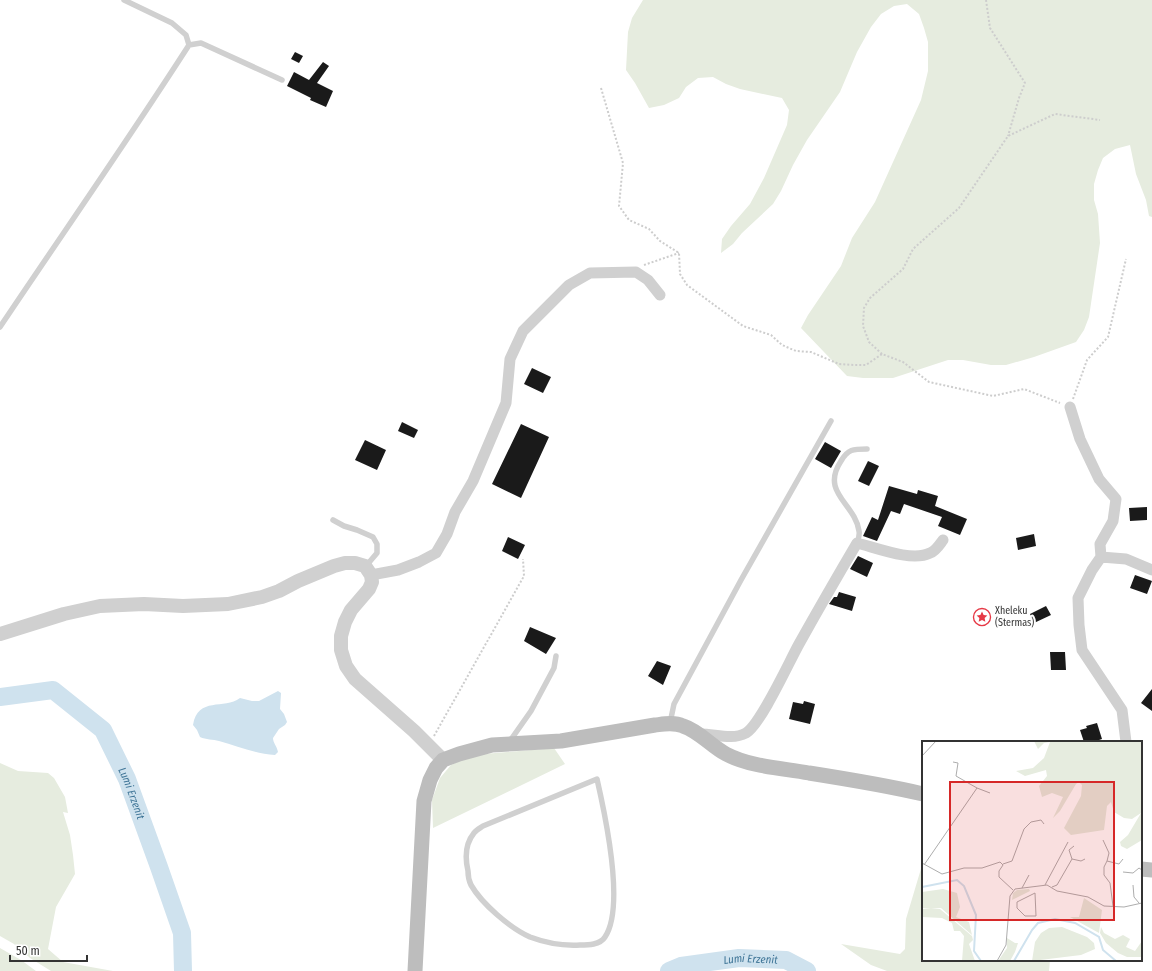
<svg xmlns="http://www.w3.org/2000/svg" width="1152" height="971" viewBox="0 0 1152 971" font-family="'Fira Sans Condensed',sans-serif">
  <rect width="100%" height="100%" fill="#fff"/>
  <path fill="#e6ecdf" d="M 643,0 L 1152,0 L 1152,217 L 1149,216 L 1146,200 L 1136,174 L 1130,145 L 1115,149 L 1103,158 L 1098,170 L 1094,184 L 1094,200 L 1098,214 L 1100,243 L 1089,317 L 1084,330 L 1076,342 L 1034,357 L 1006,365 L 991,365 L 963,360 L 948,360 L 893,378 L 863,378 L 847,376 L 801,328 L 808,315 L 841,266 L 852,238 L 875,202 L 921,100 L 928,71 L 928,42 L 924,28 L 919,14 L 907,4 L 894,6 L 881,14 L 871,27 L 857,52 L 840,92 L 807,140 L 793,165 L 781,191 L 773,204 L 742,233 L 733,244 L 721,253 L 722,239 L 731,226 L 750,204 L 764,178 L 787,125 L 789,110 L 782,98 L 740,89 L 726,84 L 713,77 L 698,78 L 686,87 L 679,98 L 664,105 L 649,108 L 635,83 L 626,70 L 628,32 L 632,18 Z
    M 554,748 L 565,764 L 433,828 L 432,800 L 440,778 L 451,765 L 472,755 Z
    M 0,763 L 18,771 L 48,773 L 54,778 L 65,797 L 68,813 L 63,812 L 70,835 L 73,855 L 75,874 L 56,907 L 48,949 L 63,962 L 113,971 L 51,971 L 30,958 L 14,944 L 0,936 Z
    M 923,862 L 923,960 L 1050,960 L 1049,971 L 887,971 L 871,965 L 841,944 L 900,954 L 905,949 L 906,919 Z
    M 0,948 L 21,960 L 36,971 L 0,971 Z"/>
  <path fill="#cfe2ee" d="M 278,691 L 281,693 L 280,709 L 284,714 L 287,722 L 285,725 L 279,729 L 273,738 C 273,743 277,746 278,752 L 275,755 C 255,754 238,746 219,741 C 213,739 206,740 200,737 L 197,730 L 193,725 C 198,696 224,710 240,698 L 252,701 L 259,701 Z"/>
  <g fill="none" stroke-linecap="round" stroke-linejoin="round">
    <g stroke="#cfe2ee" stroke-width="18">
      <path id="s1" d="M 0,697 L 53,690 L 103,730 L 127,779 L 159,867 L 182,933 L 183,971"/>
      <path id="s2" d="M 669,971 L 681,966 L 739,958 L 786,960 L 807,971"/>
    </g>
  </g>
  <path fill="#1a1a1a" d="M 295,52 L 303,56 L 299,63 L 291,59 Z
    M 323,62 L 329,66 L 317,83 L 333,91 L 326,107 L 310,100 L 311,98 L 287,86 L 294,72 L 309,80 Z
    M 532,368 L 551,377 L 543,393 L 524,384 Z
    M 402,422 L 418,430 L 414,438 L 398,431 Z
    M 521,424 L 549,437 L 521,498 L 492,484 Z
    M 365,440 L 386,450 L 377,470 L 355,460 Z
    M 825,442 L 841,451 L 831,468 L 815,459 Z
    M 868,461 L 879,466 L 869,486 L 858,481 Z
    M 889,486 L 917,494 L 918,490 L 938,496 L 935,506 L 967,519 L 960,535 L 938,526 L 942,517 L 904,504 L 900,514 L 891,511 L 877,541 L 863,536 L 872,517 L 878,520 Z
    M 1147,507 L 1147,520 L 1130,521 L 1129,508 Z
    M 1034,534 L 1036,546 L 1018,550 L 1016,538 Z
    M 508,537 L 525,545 L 518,559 L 502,551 Z
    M 858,556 L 873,563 L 867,577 L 850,569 Z
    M 1135,575 L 1152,581 L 1147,594 L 1130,588 Z
    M 839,592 L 856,597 L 852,611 L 829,604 L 834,597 L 837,597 Z
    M 1046,606 L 1051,615 L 1034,623 L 1030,614 Z
    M 530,627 L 556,638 L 546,654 L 524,641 Z
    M 1050,652 L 1065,652 L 1066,670 L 1051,670 Z
    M 657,661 L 671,666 L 663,685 L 648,676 Z
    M 1152,689 L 1152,711 L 1141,703 Z
    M 804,701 L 815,704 L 810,724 L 789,719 L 793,702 L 803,704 Z
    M 1097,723 L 1102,739 L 1093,742 L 1084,742 L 1080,730 L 1087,728 L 1086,726 Z"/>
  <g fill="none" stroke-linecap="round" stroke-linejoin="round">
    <path stroke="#cdcdcd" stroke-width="2" stroke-dasharray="2 2" stroke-linecap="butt" d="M 986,0 L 990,28 L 1025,83 L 1019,98 L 1008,136
      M 601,88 L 623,163 L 619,206 L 629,220 L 649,229 L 660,241 L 679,253 L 680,274 L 687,285 L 743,326 L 771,335 L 782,345 L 796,351 L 811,352 L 839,364 L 854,365 L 866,365 L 882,354 L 903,362 L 929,382 L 993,396 L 1024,389 L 1060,403
      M 644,265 L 679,253
      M 882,354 L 869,342 L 863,326 L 864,308 L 870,298 L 903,269 L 913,249 L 959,208 L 1008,136 L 1055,114 L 1100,120
      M 1073,399 L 1087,360 L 1108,337 L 1126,259
      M 434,736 L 524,576 L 523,559"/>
    <path stroke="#d0d0d0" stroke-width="5.5" d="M 124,0 L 172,23 L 186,35 L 189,45
      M 0,327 C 63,233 128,140 189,45 L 201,43 L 282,80
      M 333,520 L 344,526 L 357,530 L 373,537 L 377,544 L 377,553 L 366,566
      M 857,543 C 858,540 860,535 859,531 C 855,503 820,493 841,461 C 848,449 853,449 867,449
      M 670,723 L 674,704 L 741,580 L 831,421
      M 510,741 L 531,711 L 554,668 L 556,656
      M 597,779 C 605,814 625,907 605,937 C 600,945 588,945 580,945 C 563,946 546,943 530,937 C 510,928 482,904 471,885 C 469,881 468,875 468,871 C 465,858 465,844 474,833 C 476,830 480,828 483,826 Z"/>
    <path stroke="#d0d0d0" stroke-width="11" d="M 1070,407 L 1080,439 L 1099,479 L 1116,499 L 1113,521 L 1100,544 L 1101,557
      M 371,575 L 398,570 L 419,562 L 436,553 L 447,534 L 455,512 L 473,481 L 506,403 L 510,359 L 523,331 L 569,285 L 590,273 L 636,272 L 648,280 L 660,295
      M 698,734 C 713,733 731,741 746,733 C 761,724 789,662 799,644 C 818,610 837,577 857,543 C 877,548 912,562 930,553 C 936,551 940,544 943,540
      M 1126,742 L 1122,710 L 1082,650 L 1079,625 L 1078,598 L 1092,570 L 1101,557 L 1126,559 L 1152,570"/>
    <path stroke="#d0d0d0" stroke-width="14" d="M 0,634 L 64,614 L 100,606 L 144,604 L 183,606 L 228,604 L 262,597 L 279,591 L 298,581 L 334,566 L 345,563 L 355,563 L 365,566 L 371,575 L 372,582 L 369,589 L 351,610 L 345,622 L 341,636 L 341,650 L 346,666 L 355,679 L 414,731 L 443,760"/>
    <path stroke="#bdbdbd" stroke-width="15" d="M 1141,869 L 1152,870
      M 415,971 L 424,801 L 430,780 L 436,768 L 443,760 L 459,754 L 492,745 L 561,741 L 655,725 C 664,724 674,722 683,726 C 699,731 711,746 726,754 C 751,767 782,768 809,773 C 847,779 885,785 923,794"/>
  </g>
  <defs>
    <g id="sight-ring" transform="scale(0.9)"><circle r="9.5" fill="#fff" stroke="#e63946" stroke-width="1.5"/><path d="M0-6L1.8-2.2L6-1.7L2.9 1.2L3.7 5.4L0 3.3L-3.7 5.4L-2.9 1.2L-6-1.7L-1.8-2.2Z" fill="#e63946"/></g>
  </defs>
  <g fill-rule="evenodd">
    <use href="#sight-ring" x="982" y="617"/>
  </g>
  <g text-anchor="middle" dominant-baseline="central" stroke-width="4" stroke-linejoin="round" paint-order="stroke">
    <g font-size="10" fill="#333" stroke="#fff" text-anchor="start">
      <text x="995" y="611">Xheleku<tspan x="995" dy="12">(Stermas)</tspan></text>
    </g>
    <g font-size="11" font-style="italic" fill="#3f7597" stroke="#fff">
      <text stroke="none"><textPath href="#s1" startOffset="187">Lumi Erzenit</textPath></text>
      <text stroke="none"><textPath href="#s2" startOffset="83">Lumi Erzenit</textPath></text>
    </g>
  </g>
  <g transform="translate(922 741)">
    <rect width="220" height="220" fill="#fff"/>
    <path d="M 112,0 L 220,0 L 220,99 L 205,108 L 199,105 L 198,101 L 206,94 L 219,72 L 210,78 L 202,77 L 192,71 L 189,61 L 185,65 L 182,89 L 149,94 L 142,87 L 159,55 L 160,44 L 157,41 L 154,43 L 138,70 L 131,77 L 141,56 L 130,52 L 120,56 L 117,45 L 125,35 L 124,29 L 103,35 L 94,30 L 111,27 L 122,17 L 128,1 L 122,2 L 116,8 ZM 21,148 L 35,152 L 38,166 L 34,176 L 47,181 L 50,194 L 19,167 L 0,167 L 0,151 ZM 107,148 L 108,150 L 90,159 L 91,152 L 95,149 ZM 162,157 L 180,169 L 177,192 L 148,176 L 157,176 ZM 9,167 L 18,168 L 50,195 L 51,199 L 47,203 L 53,220 L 40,220 L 42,195 L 38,190 L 32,190 L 30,182 L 20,177 L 0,176 L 0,168 ZM 140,186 L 165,196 L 172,202 L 173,208 L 159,214 L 110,220 L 113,201 L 119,192 L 127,187 ZM 179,186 L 182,192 L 193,198 L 201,194 L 208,198 L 204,206 L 213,210 L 220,200 L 220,216 L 205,216 L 196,212 L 184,202 L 178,192 ZM 85,197 L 93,202 L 96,202 L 93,211 L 88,220 L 76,220 L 85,207 Z" fill="#e6ecdf"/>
    <path fill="none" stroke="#cfe2ee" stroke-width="2" d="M 0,146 L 35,139 L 42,145 L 54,174 L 52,210 L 59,220M 92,220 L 110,189 L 116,182 L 133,178 L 153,182 L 177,196 L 181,209 L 194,220"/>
    <path fill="none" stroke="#adadad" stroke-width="1" d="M 0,15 L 14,0M 31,21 L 36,22 L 34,35 L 55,47M 181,99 L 187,112 L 185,120M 150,118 L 159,120 L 163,118M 0,122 L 20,133 L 42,127 L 60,127 L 78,121 L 81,124 L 77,130 L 77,136 L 91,149M 81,123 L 90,120 L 102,88 L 109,81 L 119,79 L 122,83M 2,124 L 55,47 L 68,52M 201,131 L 211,132 L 217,127 L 220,129M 123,144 L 146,101M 211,144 L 212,156 L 217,162M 130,146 L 135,144 L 150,118 L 147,109 L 152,105M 100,147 L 107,134M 113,152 L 114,175 L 103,175 L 95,167 L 95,161 ZM 191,165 L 188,142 L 182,134 L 182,126 L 185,120 L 197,123 L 201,118M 75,220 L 84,204 L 88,155 L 93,148 L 125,144 L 135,150 L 166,156 L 182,165 L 202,166 L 220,162"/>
    <path fill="#d62828" fill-opacity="0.15" stroke="#d62828" stroke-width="2" d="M 28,41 L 192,41 L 192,179 L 28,179 Z"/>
    <rect width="220" height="220" fill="none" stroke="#333" stroke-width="2"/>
  </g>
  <path d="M10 955v6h77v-6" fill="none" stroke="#333333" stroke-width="2"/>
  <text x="16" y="955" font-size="12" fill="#333333" stroke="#ffffff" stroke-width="3" paint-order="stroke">50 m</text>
</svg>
